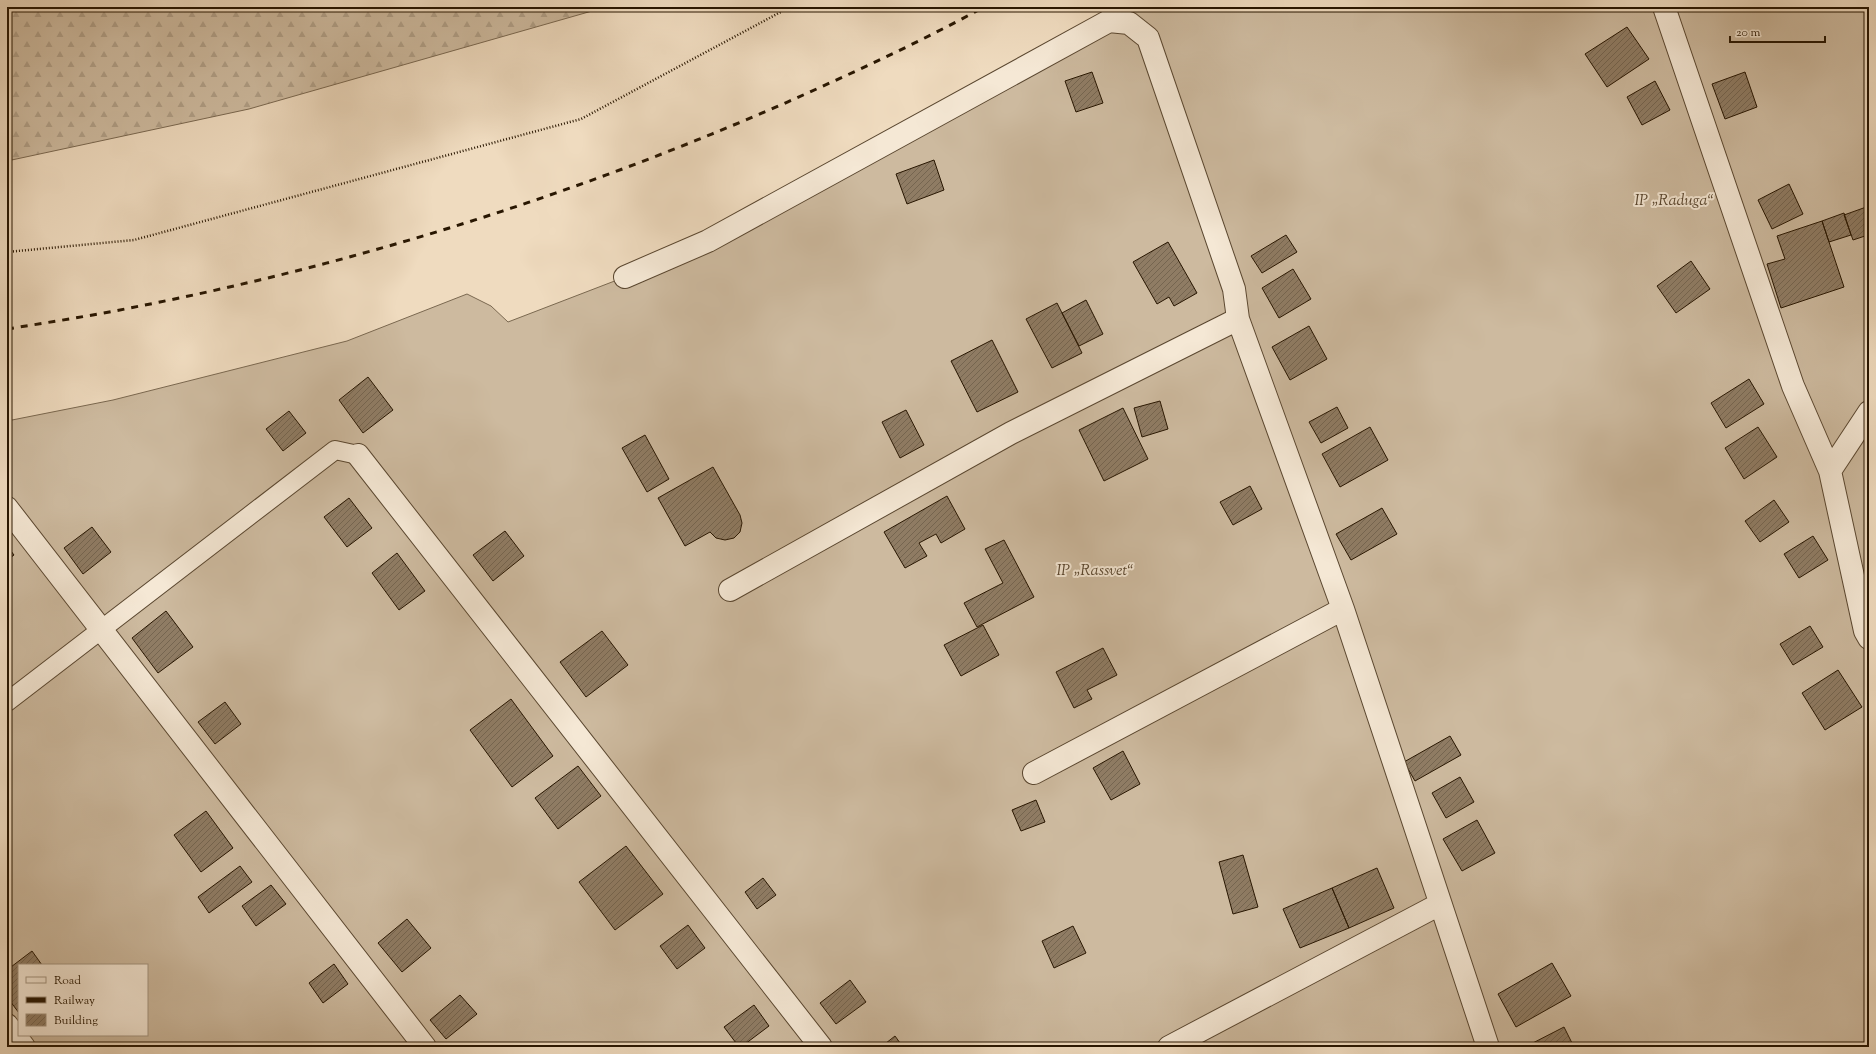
<svg xmlns="http://www.w3.org/2000/svg" width="1876" height="1054" viewBox="0 0 1876 1054" font-family="'Sorts Mill Goudy',serif">
  <defs>
    <pattern id="forest-firs" width="22" height="20" patternUnits="userSpaceOnUse"><rect width="22" height="20" fill="#cdba9f"/><path d="M5 1l3.5 6h-7zM16 11l3.5 6h-7z" fill="#b09f87"/></pattern>
    <pattern id="building-hatch" width="6" height="6" patternUnits="userSpaceOnUse"><rect width="6" height="6" fill="#8f7c64"/><path d="M-1 1l2-2M0 6l6-6M5 7l2-2" fill="none" stroke="#756550"/></pattern>
  </defs>
  <rect width="100%" height="100%" fill="#efdbbf"/>
  <filter id="stains"><feTurbulence type="fractalNoise" baseFrequency=".005" numOctaves="4"/><feColorMatrix values="0 0 0 0 .2 0 0 0 0 .09 0 0 0 0 .02 0 0 0 .5 -.17"/></filter>
  <radialGradient id="worn" r=".72"><stop offset=".6" stop-color="#630" stop-opacity="0"/><stop offset="1" stop-color="#630" stop-opacity=".3"/></radialGradient>
  <path fill="url(#forest-firs)" stroke="#7a6850" d="M 7,7 L 606,7 L 249,109 L 7,161 Z"/>
  <path fill="#cdba9f" stroke="#7a6850" fill-rule="evenodd" d="M 1123,7 L 1869,7 L 1869,1047 L 7,1047 L 7,421 L 113,400 L 347,341 L 467,294 L 491,306 L 508,322 L 625,277 L 1109,21 ZM 19,965 L 147,965 L 147,1035 L 19,1035 Z"/>
  <path fill="url(#building-hatch)" stroke="#281601" d="M 1627,27 L 1649,59 L 1607,87 L 1585,54 Z
    M 1092,72 L 1103,103 L 1076,112 L 1065,81 Z
    M 1745,72 L 1757,107 L 1725,119 L 1712,84 Z
    M 1655,81 L 1670,110 L 1642,125 L 1627,97 Z
    M 934,160 L 944,190 L 907,204 L 896,174 Z
    M 1789,184 L 1803,214 L 1772,229 L 1758,200 Z
    M 1869,206 L 1869,249 L 1865,236 L 1853,240 L 1844,215 Z
    M 1844,213 L 1851,235 L 1829,242 L 1822,221 Z
    M 1822,221 L 1844,287 L 1781,308 L 1767,264 L 1785,259 L 1777,236 Z
    M 1286,235 L 1297,252 L 1262,273 L 1251,256 Z
    M 1168,242 L 1197,293 L 1174,306 L 1169,297 L 1157,304 L 1133,262 Z
    M 1691,261 L 1710,289 L 1676,313 L 1657,286 Z
    M 1293,269 L 1311,299 L 1279,318 L 1262,288 Z
    M 1086,300 L 1103,334 L 1079,346 L 1062,313 Z
    M 1057,303 L 1082,353 L 1052,368 L 1026,319 Z
    M 1309,326 L 1327,359 L 1290,380 L 1272,347 Z
    M 992,340 L 1018,392 L 977,412 L 951,361 Z
    M 368,377 L 393,410 L 363,433 L 339,400 Z
    M 1749,379 L 1764,404 L 1726,428 L 1711,403 Z
    M 1160,401 L 1168,429 L 1142,437 L 1134,408 Z
    M 1337,407 L 1348,428 L 1321,443 L 1309,422 Z
    M 1123,408 L 1148,459 L 1104,481 L 1079,430 Z
    M 906,410 L 924,445 L 900,458 L 882,422 Z
    M 289,411 L 306,433 L 283,451 L 266,429 Z
    M 1370,427 L 1388,460 L 1340,487 L 1322,454 Z
    M 1758,427 L 1777,457 L 1744,479 L 1725,448 Z
    M 645,435 L 669,479 L 647,492 L 622,448 Z
    M 713,467 L 740,515 L 742,523 L 740,532 L 734,538 L 725,540 L 716,538 L 710,532 L 685,546 L 658,498 Z
    M 1250,486 L 1262,509 L 1233,525 L 1220,502 Z
    M 947,496 L 965,529 L 941,543 L 936,534 L 919,543 L 927,556 L 905,568 L 884,532 Z
    M 349,498 L 372,528 L 347,547 L 324,517 Z
    M 1774,500 L 1789,522 L 1760,542 L 1745,521 Z
    M 1382,508 L 1397,534 L 1351,560 L 1336,534 Z
    M 92,527 L 111,552 L 83,574 L 64,548 Z
    M 505,531 L 524,556 L 493,581 L 473,555 Z
    M 1813,536 L 1828,560 L 1799,578 L 1784,554 Z
    M 1004,540 L 1034,597 L 977,627 L 964,603 L 1003,583 L 985,549 Z
    M 7,546 L 14,555 L 7,560 Z
    M 397,553 L 425,591 L 399,610 L 372,573 Z
    M 166,611 L 193,647 L 158,673 L 132,638 Z
    M 983,625 L 999,655 L 961,676 L 944,645 Z
    M 1810,626 L 1823,647 L 1793,665 L 1780,644 Z
    M 602,631 L 628,665 L 586,697 L 560,662 Z
    M 1103,648 L 1117,675 L 1087,690 L 1092,699 L 1074,708 L 1056,672 Z
    M 1838,670 L 1862,707 L 1825,730 L 1802,693 Z
    M 511,699 L 553,756 L 512,787 L 470,730 Z
    M 225,702 L 241,724 L 215,744 L 198,722 Z
    M 1450,736 L 1461,755 L 1415,781 L 1404,762 Z
    M 1123,751 L 1140,784 L 1111,800 L 1093,768 Z
    M 578,766 L 601,796 L 558,829 L 535,798 Z
    M 1460,777 L 1474,802 L 1446,818 L 1432,793 Z
    M 1036,800 L 1045,822 L 1021,831 L 1012,810 Z
    M 206,811 L 233,848 L 201,872 L 174,835 Z
    M 1477,820 L 1495,853 L 1462,871 L 1443,839 Z
    M 626,846 L 663,894 L 615,930 L 579,882 Z
    M 1243,855 L 1258,907 L 1233,914 L 1219,862 Z
    M 240,866 L 252,882 L 209,913 L 198,897 Z
    M 1377,868 L 1394,908 L 1349,928 L 1332,888 Z
    M 763,878 L 776,895 L 757,909 L 745,892 Z
    M 271,885 L 286,904 L 256,926 L 242,906 Z
    M 1332,888 L 1349,928 L 1300,948 L 1283,909 Z
    M 407,919 L 431,948 L 402,972 L 378,943 Z
    M 688,925 L 705,948 L 677,969 L 660,946 Z
    M 1073,926 L 1086,953 L 1054,968 L 1042,941 Z
    M 32,951 L 42,965 L 19,965 L 19,1013 L 7,997 L 7,970 Z
    M 1552,963 L 1571,996 L 1516,1027 L 1498,994 Z
    M 334,964 L 348,984 L 323,1003 L 309,983 Z
    M 850,980 L 866,1002 L 836,1024 L 820,1003 Z
    M 460,995 L 477,1014 L 446,1039 L 430,1020 Z
    M 754,1005 L 769,1026 L 741,1047 L 739,1047 L 724,1027 Z
    M 1564,1027 L 1574,1047 L 1525,1047 Z
    M 895,1036 L 903,1047 L 881,1047 Z"/>
  <g fill="none" stroke-linecap="round" stroke-linejoin="round">
    <g stroke="#5a4730" stroke-width="20">
      <path id="lane" d="M 7,702 L 335,450 L 358,455"/>
    </g>
    <g stroke="#5a4730" stroke-width="24">
      <path id="street" d="M 1664,7 L 1793,386 L 1830,471 L 1865,631 L 1869,638
        M 625,277 L 708,241 L 1109,21 L 1129,23 L 1148,38 L 1234,289 L 1238,319 L 1343,609 L 1488,1047
        M 358,455 L 821,1047
        M 1830,471 L 1869,412
        M 7,508 L 425,1047
        M 730,590 L 1011,433 L 1238,319
        M 1034,773 L 1343,609
        M 7,1025 L 24,1047
        M 1169,1047 L 1440,904"/>
    </g>
    <path stroke="#281601" stroke-width="2.5" stroke-dasharray="1 2" stroke-linecap="butt" d="M 7,252 L 134,240 L 581,119 L 790,7"/>
    <use href="#lane" stroke="#f5e8d5" stroke-width="18"/>
    <use href="#street" stroke="#f5e8d5" stroke-width="22"/>
    <path stroke="#281601" stroke-width="3" stroke-dasharray="7 7" stroke-linecap="butt" d="M 7,329 C 51,322 96,315 140,306 C 364,262 583,192 792,100 C 857,71 922,41 984,7"/>
  </g>
  <g text-anchor="middle" dominant-baseline="central" stroke-width="4" stroke-linejoin="round" paint-order="stroke">
    <g font-size="16" font-style="italic" fill="#5a4730" stroke="#f5e8d5">
      <text x="1674" y="201">IP „Raduga“</text>
      <text x="1095" y="571">IP „Rassvet“</text>
    </g>
  </g>
  <rect width="1876" height="1054" fill="none" stroke="#efdbbf" stroke-width="24"/>
  <rect x="8" y="8" width="1860" height="1038" fill="none" stroke="#281601" stroke-width="2"/>
  <rect x="12" y="12" width="1852" height="1030" fill="none" stroke="#281601"/>
  <rect x="18" y="964" width="130" height="72" fill="#f5e8d5" stroke="#a39480"/>
  <rect x="26" y="977" width="20" height="6" fill="#f5e8d5" stroke="#a39480"/>
  <text x="54" y="984" font-size="12" fill="#281601">Road</text>
  <rect x="26" y="997" width="20" height="6" fill="#281601" stroke="#a39480"/>
  <text x="54" y="1004" font-size="12" fill="#281601">Railway</text>
  <rect x="26" y="1014" width="20" height="12" fill="url(#building-hatch)" stroke="#a39480"/>
  <text x="54" y="1024" font-size="12" fill="#281601">Building</text>
  <path d="M1730 36v6h95v-6" fill="none" stroke="#281601" stroke-width="2"/>
  <text x="1736" y="36" font-size="12" fill="#281601" stroke="#f5e8d5" stroke-width="3" paint-order="stroke">20 m</text>
  <rect width="100%" height="100%" filter="url(#stains)"/>
  <rect width="100%" height="100%" fill="url(#worn)"/>
</svg>
